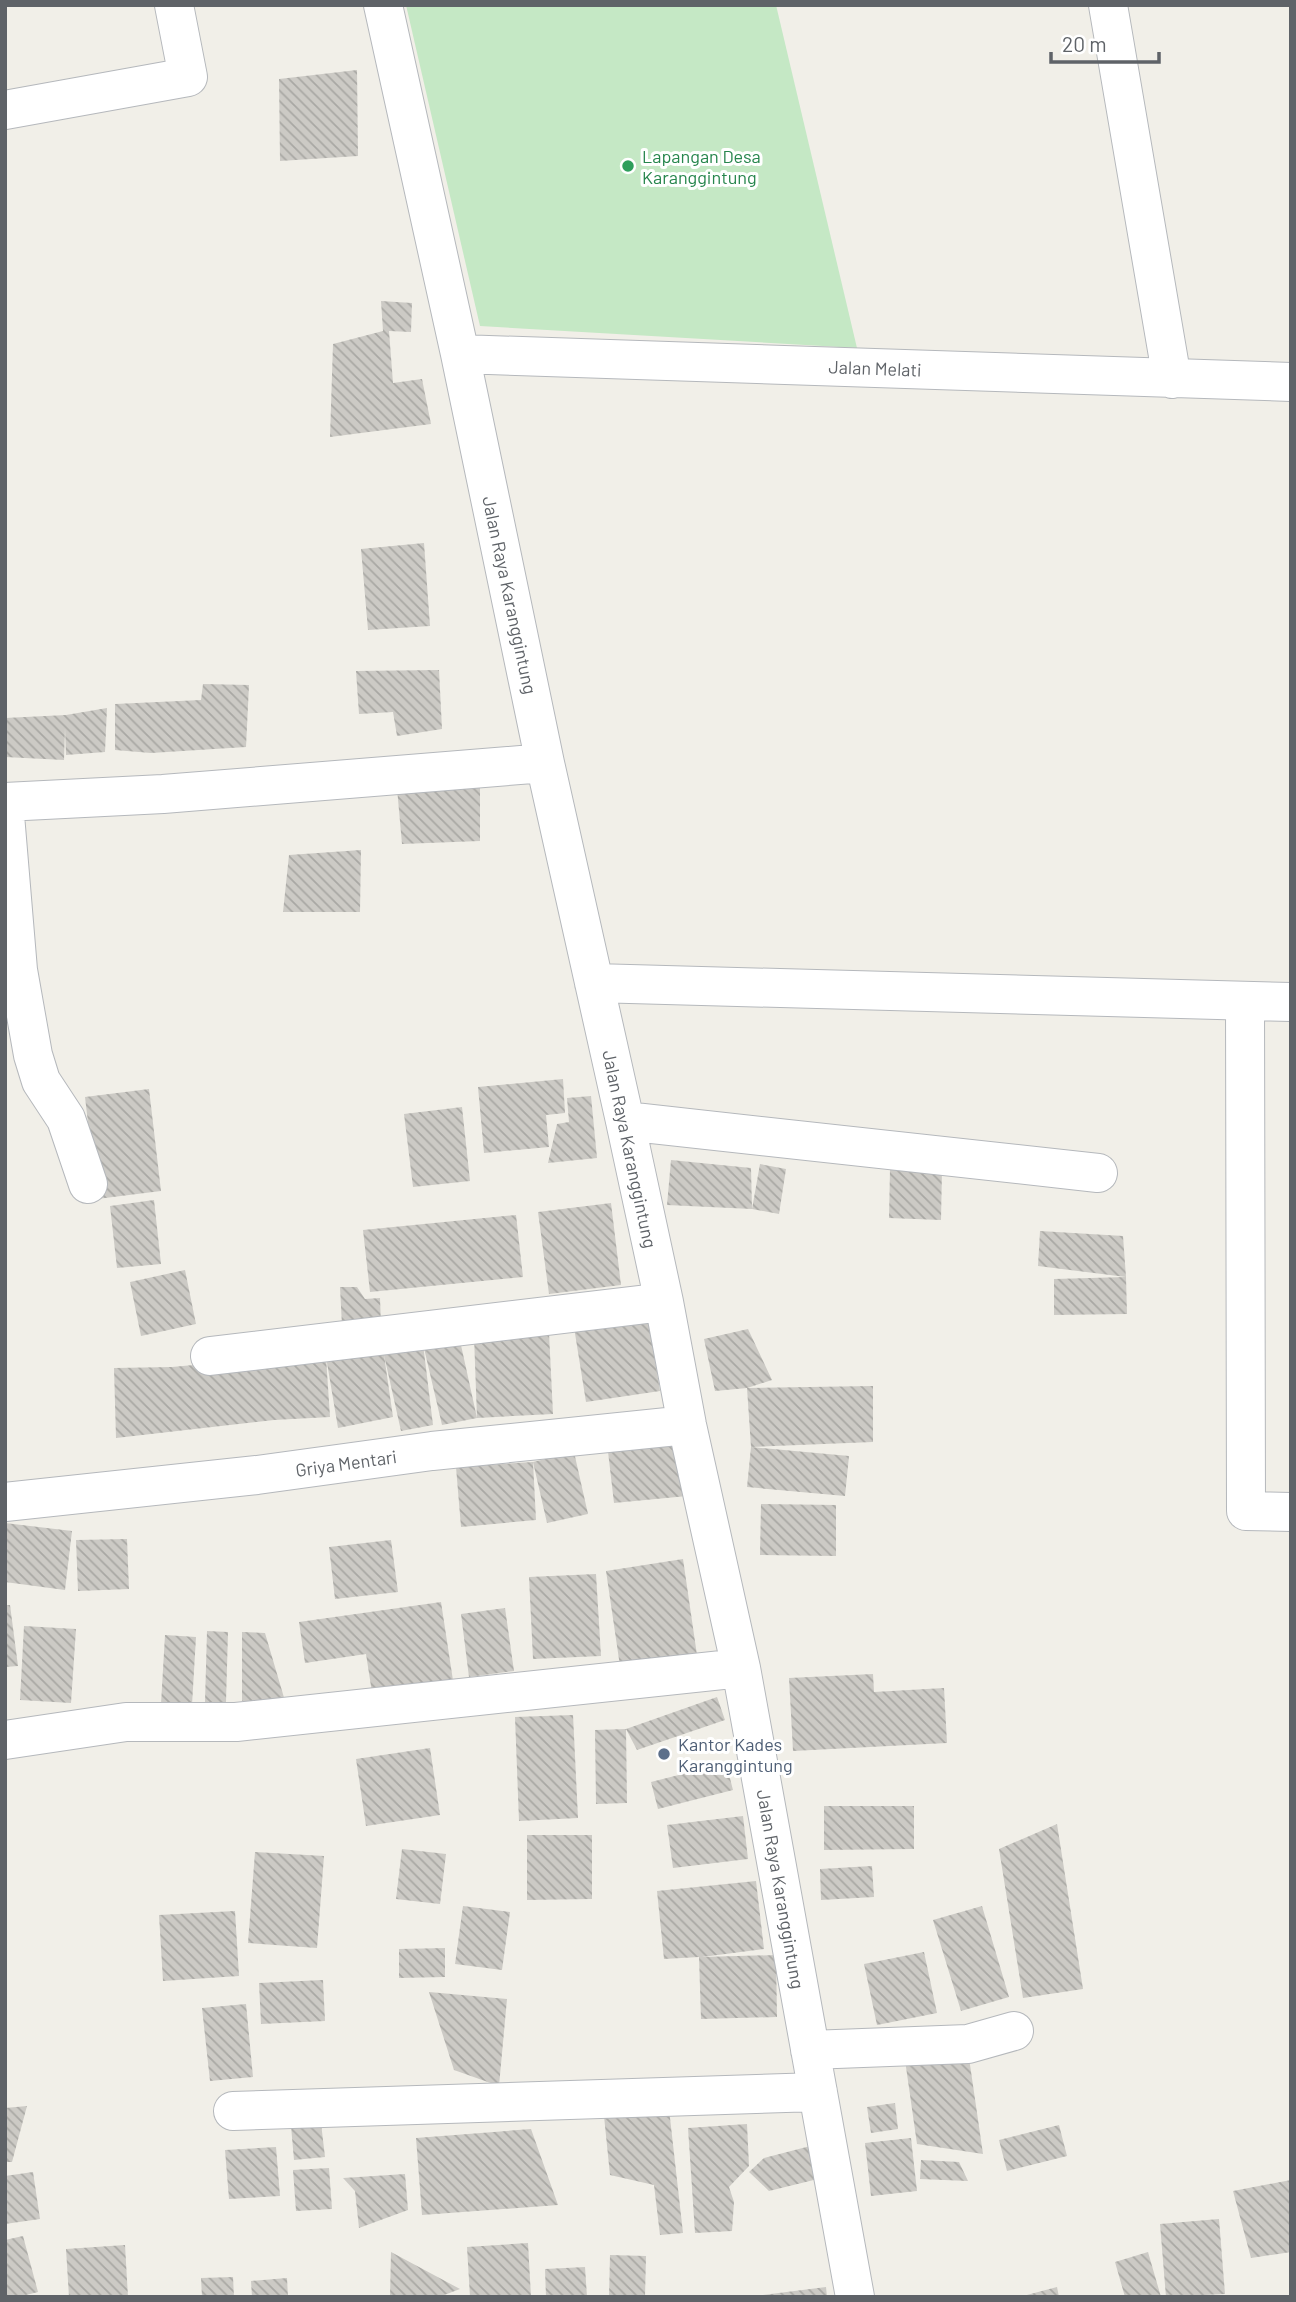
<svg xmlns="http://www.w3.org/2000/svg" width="1296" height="2302" viewBox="0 0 1296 2302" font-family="Barlow,sans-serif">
  <defs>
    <pattern id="building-back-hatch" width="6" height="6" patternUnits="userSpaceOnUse" patternTransform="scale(1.75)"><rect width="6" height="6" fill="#cccac5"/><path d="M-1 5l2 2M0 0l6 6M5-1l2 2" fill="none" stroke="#a9a8a4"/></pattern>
  </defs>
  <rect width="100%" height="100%" fill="#f1efe8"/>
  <path fill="#c5e8c5" d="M 406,5 L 776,5 L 857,348 L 480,326 Z"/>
  <path fill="url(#building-back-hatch)" d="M 357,70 L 358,156 L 280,161 L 279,79 Z
    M 381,301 L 412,303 L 411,332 L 389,331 L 393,383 L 422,379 L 431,424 L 330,437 L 333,344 L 383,331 Z
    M 424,543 L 430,626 L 368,630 L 361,549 Z
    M 439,670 L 442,729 L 397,736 L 393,712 L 359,714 L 356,671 Z
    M 203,684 L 249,685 L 246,747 L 151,753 L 115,750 L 115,704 L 201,700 Z
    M 107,708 L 105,752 L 66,755 L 65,728 L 64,760 L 5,757 L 5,718 L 66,715 Z
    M 480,781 L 480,841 L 402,844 L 397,788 Z
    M 361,850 L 360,912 L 283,912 L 289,855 Z
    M 563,1079 L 565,1113 L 546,1115 L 549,1147 L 484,1153 L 478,1087 Z
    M 149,1089 L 161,1191 L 97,1199 L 85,1097 Z
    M 591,1096 L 597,1158 L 548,1163 L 557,1124 L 569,1122 L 567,1098 Z
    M 462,1107 L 470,1181 L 413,1187 L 404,1114 Z
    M 671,1160 L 751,1168 L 752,1209 L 760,1164 L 786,1169 L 779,1214 L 752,1209 L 667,1205 Z
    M 890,1169 L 942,1170 L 941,1220 L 889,1218 Z
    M 154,1200 L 161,1264 L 117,1268 L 110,1206 Z
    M 611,1203 L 621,1285 L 549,1294 L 538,1212 Z
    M 516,1215 L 523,1277 L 370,1292 L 363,1230 Z
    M 1040,1231 L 1123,1236 L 1126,1277 L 1038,1266 Z
    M 185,1270 L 196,1324 L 141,1336 L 130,1282 Z
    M 1126,1277 L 1127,1314 L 1054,1315 L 1054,1279 Z
    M 340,1287 L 357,1287 L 365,1299 L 380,1298 L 381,1325 L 342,1326 Z
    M 647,1310 L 660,1391 L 586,1402 L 573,1321 Z
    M 748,1329 L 772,1380 L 747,1388 L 715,1391 L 704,1339 Z
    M 549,1333 L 553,1414 L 477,1418 L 474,1336 Z
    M 459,1336 L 477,1418 L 442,1425 L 423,1344 Z
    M 423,1344 L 433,1425 L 401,1431 L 384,1355 L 393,1417 L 338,1428 L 326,1357 L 330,1417 L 274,1420 L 116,1438 L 114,1368 L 172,1367 Z
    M 873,1386 L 873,1442 L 751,1447 L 849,1456 L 845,1496 L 747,1487 L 751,1447 L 747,1388 Z
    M 681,1435 L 687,1496 L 614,1503 L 607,1443 Z
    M 574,1452 L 588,1514 L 547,1523 L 533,1462 L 536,1520 L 461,1527 L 456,1467 L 533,1462 Z
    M 761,1504 L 836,1505 L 836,1556 L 760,1555 Z
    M 5,1523 L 72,1531 L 65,1590 L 5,1582 Z
    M 127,1539 L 129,1589 L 78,1591 L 76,1540 Z
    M 391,1540 L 398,1592 L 335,1599 L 329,1547 Z
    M 683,1559 L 698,1662 L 621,1673 L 606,1571 Z
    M 596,1574 L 601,1656 L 533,1659 L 529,1577 Z
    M 441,1602 L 454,1687 L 373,1699 L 366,1654 L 305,1663 L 299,1622 Z
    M 5,1605 L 10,1605 L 18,1666 L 5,1667 Z
    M 505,1608 L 514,1671 L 469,1677 L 461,1614 Z
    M 24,1626 L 76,1629 L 71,1703 L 20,1700 Z
    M 207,1631 L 228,1632 L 226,1702 L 205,1702 Z
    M 242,1632 L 265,1633 L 285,1701 L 242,1701 Z
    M 165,1635 L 196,1637 L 192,1705 L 161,1704 Z
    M 873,1674 L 874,1692 L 944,1688 L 947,1743 L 793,1751 L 789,1678 Z
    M 717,1697 L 725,1720 L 637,1750 L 626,1729 L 627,1803 L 596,1804 L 595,1730 L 626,1729 Z
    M 573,1715 L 578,1818 L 519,1821 L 515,1717 Z
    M 430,1748 L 440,1815 L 366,1826 L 356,1759 Z
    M 726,1763 L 733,1790 L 658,1809 L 651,1782 Z
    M 824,1806 L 914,1806 L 914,1849 L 824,1850 Z
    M 743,1816 L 748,1859 L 673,1868 L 667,1825 Z
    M 1057,1824 L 1083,1989 L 1023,1998 L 999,1849 Z
    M 527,1835 L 592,1835 L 592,1899 L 527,1900 Z
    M 402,1849 L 446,1854 L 440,1904 L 396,1899 Z
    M 255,1852 L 324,1856 L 317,1948 L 248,1943 Z
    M 872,1866 L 874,1897 L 821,1900 L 820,1869 Z
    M 756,1881 L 764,1949 L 702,1957 L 776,1955 L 777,2017 L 701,2019 L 699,1957 L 664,1959 L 657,1891 Z
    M 463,1906 L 510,1912 L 502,1970 L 455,1964 Z
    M 982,1906 L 1009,1997 L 961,2011 L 933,1920 Z
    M 235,1911 L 239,1976 L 163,1981 L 159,1915 Z
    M 445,1948 L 445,1977 L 399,1978 L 399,1949 Z
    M 924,1952 L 937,2013 L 877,2025 L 864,1964 Z
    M 323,1980 L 325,2021 L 261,2024 L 259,1983 Z
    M 429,1992 L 507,1999 L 499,2086 L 454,2070 Z
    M 246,2004 L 253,2077 L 210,2081 L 202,2008 Z
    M 968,2051 L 983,2154 L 917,2144 L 905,2060 Z
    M 895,2103 L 898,2129 L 871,2133 L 867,2107 Z
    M 27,2106 L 12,2162 L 5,2162 L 5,2108 Z
    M 669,2109 L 683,2233 L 660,2235 L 654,2185 L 610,2175 L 604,2116 Z
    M 321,2123 L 325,2157 L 294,2160 L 291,2126 Z
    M 747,2124 L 749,2166 L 729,2187 L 734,2202 L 732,2231 L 695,2233 L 688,2128 Z
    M 1059,2125 L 1067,2156 L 1007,2171 L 999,2140 Z
    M 531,2129 L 558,2205 L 422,2215 L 416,2138 Z
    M 911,2138 L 917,2191 L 871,2196 L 865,2143 Z
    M 818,2144 L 826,2177 L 769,2191 L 749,2172 L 764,2158 Z
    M 276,2147 L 280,2196 L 229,2199 L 225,2150 Z
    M 921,2160 L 959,2162 L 968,2181 L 920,2179 Z
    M 329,2168 L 332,2209 L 296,2211 L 293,2170 Z
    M 33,2172 L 40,2219 L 5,2224 L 5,2176 Z
    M 405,2174 L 408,2210 L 359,2228 L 355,2191 L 343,2178 Z
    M 1291,2180 L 1291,2252 L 1251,2258 L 1233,2191 Z
    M 1219,2219 L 1225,2294 L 1166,2297 L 1160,2224 Z
    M 23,2236 L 38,2292 L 18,2297 L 5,2297 L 5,2240 Z
    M 528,2243 L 531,2297 L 470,2297 L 467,2247 Z
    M 125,2245 L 128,2297 L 69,2297 L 66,2249 Z
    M 391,2252 L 460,2289 L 439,2297 L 390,2297 Z
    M 1148,2252 L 1161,2297 L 1125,2297 L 1115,2262 Z
    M 610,2255 L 646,2256 L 645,2297 L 609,2297 Z
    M 585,2267 L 587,2297 L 546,2297 L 545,2269 Z
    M 233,2277 L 234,2297 L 202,2297 L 201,2278 Z
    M 287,2278 L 288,2297 L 252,2297 L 251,2281 Z
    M 826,2287 L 827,2297 L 763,2297 L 763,2295 Z
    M 1057,2287 L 1059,2297 L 1023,2297 L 1023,2296 Z"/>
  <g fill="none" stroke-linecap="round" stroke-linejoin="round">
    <g stroke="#b5b8bc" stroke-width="40">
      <path id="minor" d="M 383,5 L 460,354 L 545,763 L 625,1121 L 664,1302 L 687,1425 L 741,1668 L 855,2297
        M 1108,5 L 1172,379
        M 5,110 L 188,77 L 174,5
        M 460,354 L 1291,382
        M 5,802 L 163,794 L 545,763
        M 5,815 L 18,970 L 33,1055 L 41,1081 L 66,1119 L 88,1184
        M 594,983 L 1291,1002
        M 1245,1001 L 1246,1511 L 1291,1512
        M 625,1121 L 1098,1173
        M 210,1356 L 664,1302
        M 5,1502 L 257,1475 L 432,1451 L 687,1425
        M 5,1740 L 126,1722 L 236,1722 L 741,1668
        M 810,2050 L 968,2044 L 1014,2031
        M 233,2111 L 818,2092"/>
    </g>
    <use href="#minor" stroke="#fff" stroke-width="38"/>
  </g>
  <circle fill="#2e9e5b" stroke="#fff" stroke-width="2.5" cx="628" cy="166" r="7"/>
  <circle fill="#5c6f8a" stroke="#fff" stroke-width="2.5" cx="664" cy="1754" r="7"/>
  <g text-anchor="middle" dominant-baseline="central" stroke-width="6" stroke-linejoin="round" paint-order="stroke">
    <g font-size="18" fill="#27864d" stroke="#fff" text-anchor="start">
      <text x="642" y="156">Lapangan Desa<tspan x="642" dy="21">Karanggintung</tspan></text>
    </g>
    <g font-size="18" fill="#5f6368" stroke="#fff">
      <text transform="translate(875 368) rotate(2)">Jalan Melati</text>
      <text transform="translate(510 595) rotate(78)">Jalan Raya Karanggintung</text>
      <text transform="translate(630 1149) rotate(78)">Jalan Raya Karanggintung</text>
      <text transform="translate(346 1463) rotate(-8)">Griya Mentari</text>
      <text transform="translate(781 1889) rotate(80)">Jalan Raya Karanggintung</text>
    </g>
    <g font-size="18" fill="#4e5e75" stroke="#fff" text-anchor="start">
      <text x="678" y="1744">Kantor Kades<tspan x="678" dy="21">Karanggintung</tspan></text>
    </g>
  </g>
  <rect width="1296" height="2302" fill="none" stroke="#5f6368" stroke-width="14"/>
  <path d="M1051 52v10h108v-10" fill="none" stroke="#5f6368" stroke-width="3.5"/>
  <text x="1062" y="52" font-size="21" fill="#5f6368" stroke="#ffffff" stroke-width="5" paint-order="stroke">20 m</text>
</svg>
